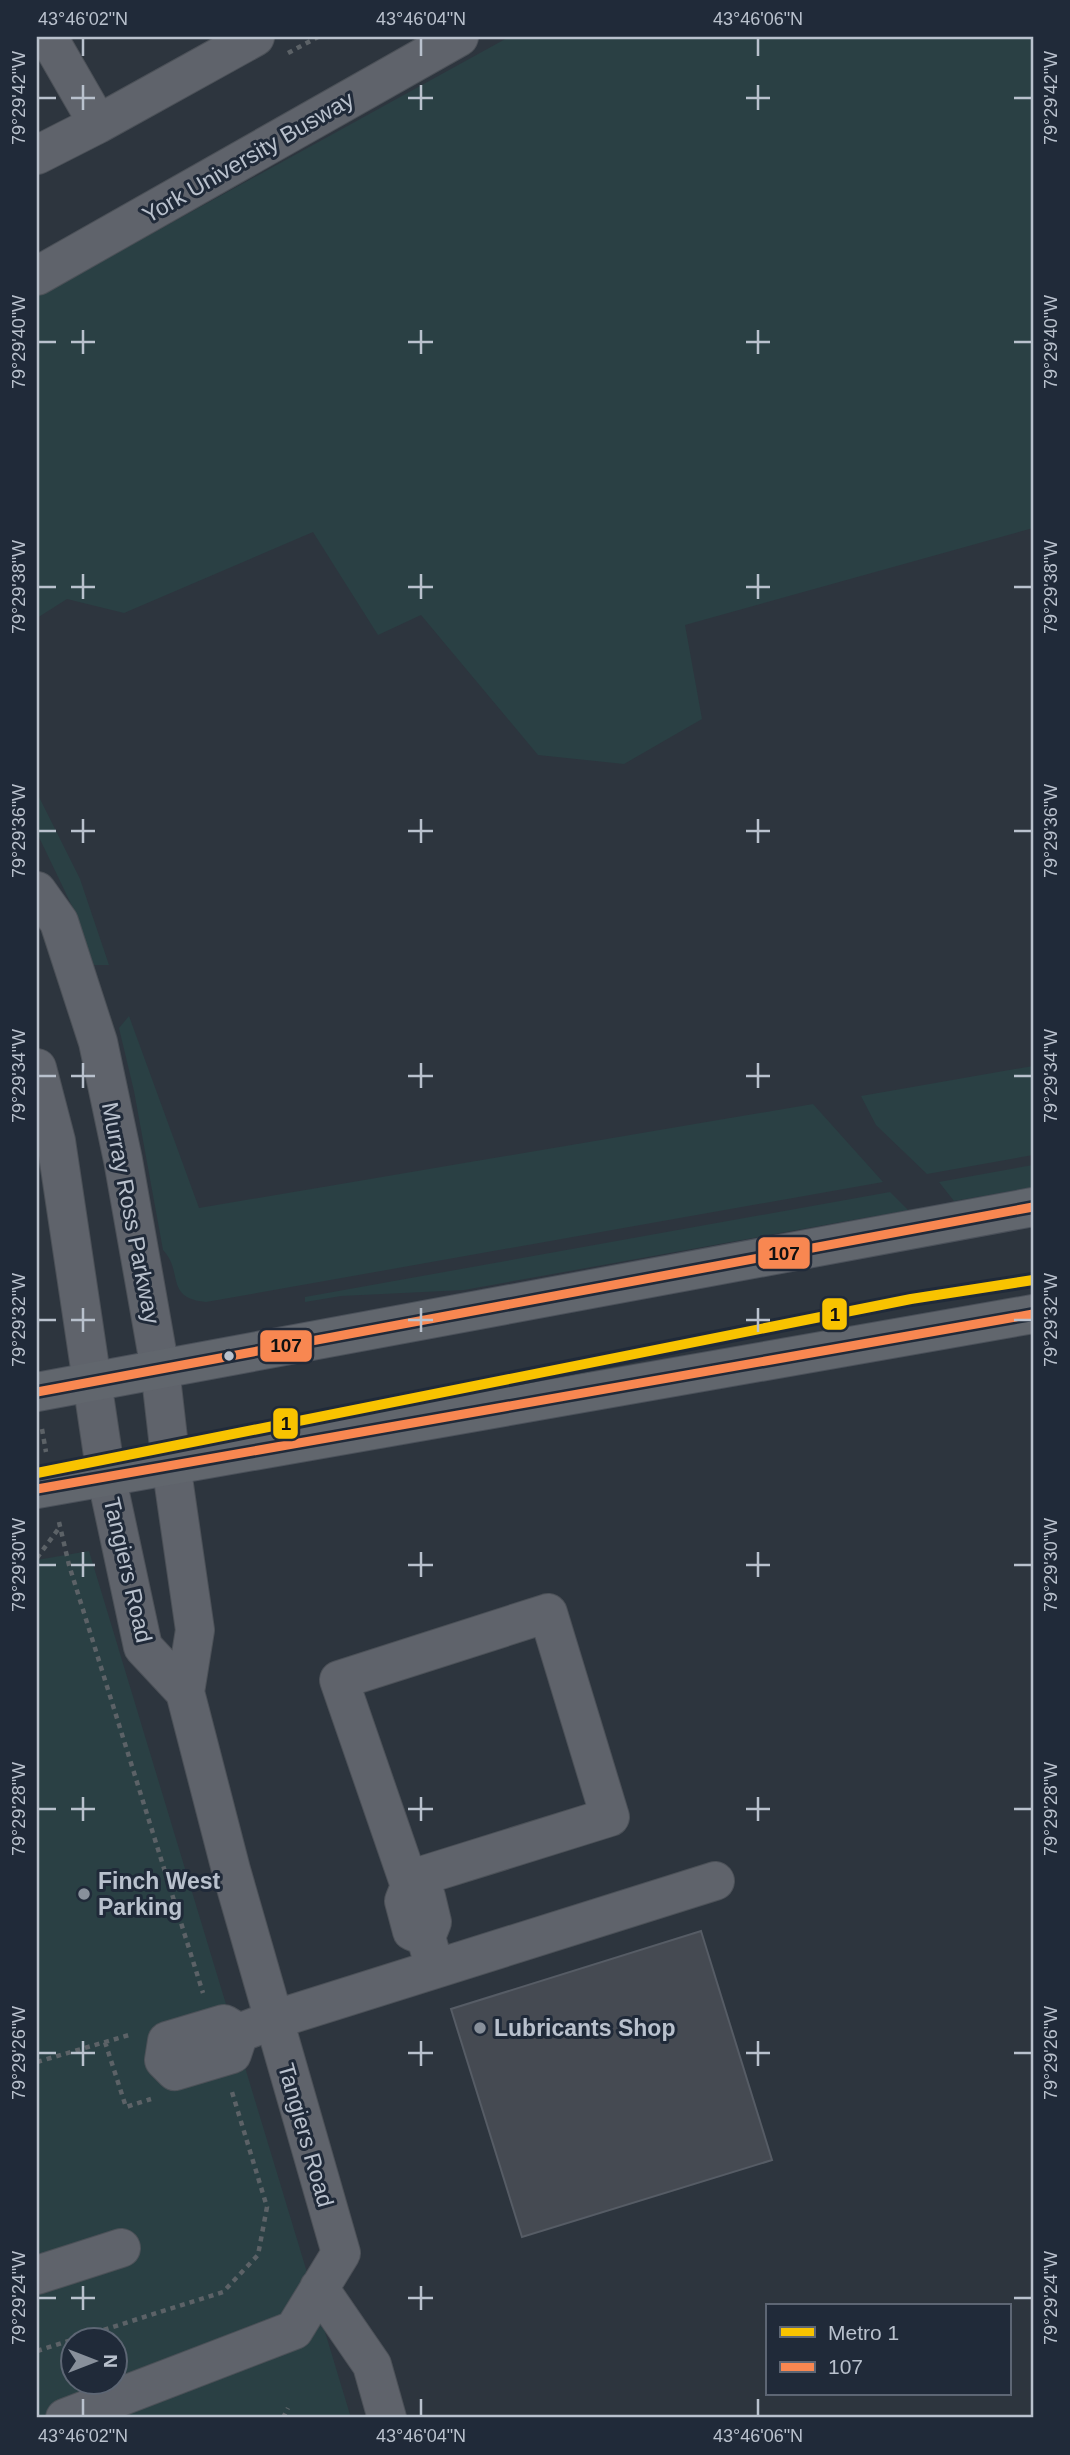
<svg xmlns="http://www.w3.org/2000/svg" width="1070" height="2455" viewBox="0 0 1070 2455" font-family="Arial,sans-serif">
  <rect width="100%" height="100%" fill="#2d353e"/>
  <path fill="#2a4044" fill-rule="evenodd" d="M 509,37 L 1033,37 L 1033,528 L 685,625 L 702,719 L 624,764 L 538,755 L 421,615 L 378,635 L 313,532 L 124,613 L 67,599 L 37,618 L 37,297 Z
    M 37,793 L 80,879 L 109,965 L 94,965 L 72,906 L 37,833 Z
    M 129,1016 L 199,1208 L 813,1104 L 883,1182 L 206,1302 C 164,1298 184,1272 163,1250 L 134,1091 L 119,1028 Z
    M 1033,1066 L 1033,1155 L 927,1174 L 876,1125 L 861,1096 Z
    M 1033,1165 L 1033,1187 L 954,1201 L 939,1182 Z
    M 890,1192 L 908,1210 L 464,1290 L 341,1296 L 305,1302 L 305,1297 Z
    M 89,1551 L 351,2418 L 37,2418 L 37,1560 ZM 74,2340 L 116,2340 L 116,2382 L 74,2382 Z"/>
  <path fill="#454a52" stroke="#565c65" stroke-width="2" d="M 701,1931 L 772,2160 L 522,2237 L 451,2009 Z"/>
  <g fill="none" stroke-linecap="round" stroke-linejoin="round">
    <g stroke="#4c5158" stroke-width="40">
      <path id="minor" d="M 48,37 L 98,124
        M 37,155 L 98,124 L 255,37
        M 37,276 L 459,37
        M 37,891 L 59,922 L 98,1042 L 123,1160 L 160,1369 L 171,1464 L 195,1630 L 185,1692 L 231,1870 L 341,2253 L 294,2330 L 65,2418
        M 37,1068 L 56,1141 L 106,1475 L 143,1647 L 185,1692
        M 408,1880 L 610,1817 L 548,1613 L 339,1680 L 408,1880 L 410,1886
        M 426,1937 L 412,1931 L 404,1901 L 410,1886 L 426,1897 L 432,1922 L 426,1937 L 435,1969
        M 164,2060 L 175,2071 L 232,2054 L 239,2033 L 273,2020 L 715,1881
        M 164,2060 L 167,2041 L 224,2024 L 239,2033
        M 37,2275 L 121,2248
        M 319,2288 L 372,2365 L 387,2418"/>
    </g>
    <g stroke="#4b515a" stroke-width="40">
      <path id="major" d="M 37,1392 L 1033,1207
        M 37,1489 L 1033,1314"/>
    </g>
    <path stroke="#5c6267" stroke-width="4.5" stroke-dasharray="5 5" stroke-linecap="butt" d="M 288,53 L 318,37
      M 37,1318 L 37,1323
      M 42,1429 L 46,1452
      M 59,1522 L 69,1565 L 203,1993
      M 37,1558 L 59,1528
      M 105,2042 L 126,2107 L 151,2099
      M 37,2062 L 129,2035
      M 37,2351 L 223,2292 L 258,2255 L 267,2207 L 232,2092
      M 283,2418 L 288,2408"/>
    <use href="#minor" stroke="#5f636b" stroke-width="38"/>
    <use href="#major" stroke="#61666d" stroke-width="38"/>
    <g stroke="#202a39" stroke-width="14">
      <path id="bus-1" d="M 37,1392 L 1033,1207
        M 37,1489 L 1033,1314"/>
    </g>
    <use href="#bus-1" stroke="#f88751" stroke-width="9"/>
    <g stroke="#202a39" stroke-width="16">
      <path id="metro-1" d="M 37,1473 L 911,1299 L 1033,1280"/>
    </g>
    <use href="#metro-1" stroke="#f8c300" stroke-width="10"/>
  </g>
  <path fill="none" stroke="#b9c1cd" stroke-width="2.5" d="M 83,38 L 83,56M 421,38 L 421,56M 758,38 L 758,56M 83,85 L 83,110M 421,85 L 421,110M 758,85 L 758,110M 38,98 L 56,98M 71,98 L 95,98M 408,98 L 433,98M 746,98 L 770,98M 1014,98 L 1032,98M 83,330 L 83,354M 421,330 L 421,354M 758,330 L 758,354M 38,342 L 56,342M 71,342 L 95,342M 408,342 L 433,342M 746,342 L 770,342M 1014,342 L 1032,342M 83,574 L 83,599M 421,574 L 421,599M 758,574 L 758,599M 38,587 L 56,587M 71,587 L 95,587M 408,587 L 433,587M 746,587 L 770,587M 1014,587 L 1032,587M 83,819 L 83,843M 421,819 L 421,843M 758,819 L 758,843M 38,831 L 56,831M 71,831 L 95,831M 408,831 L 433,831M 746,831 L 770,831M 1014,831 L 1032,831M 83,1063 L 83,1088M 421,1063 L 421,1088M 758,1063 L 758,1088M 38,1076 L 56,1076M 71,1076 L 95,1076M 408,1076 L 433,1076M 746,1076 L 770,1076M 1014,1076 L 1032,1076M 83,1308 L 83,1332M 421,1308 L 421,1332M 758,1308 L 758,1332M 38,1320 L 56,1320M 71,1320 L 95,1320M 408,1320 L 433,1320M 746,1320 L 770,1320M 1014,1320 L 1032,1320M 83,1552 L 83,1577M 421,1552 L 421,1577M 758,1552 L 758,1577M 38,1565 L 56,1565M 71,1565 L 95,1565M 408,1565 L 433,1565M 746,1565 L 770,1565M 1014,1565 L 1032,1565M 83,1797 L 83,1821M 421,1797 L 421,1821M 758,1797 L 758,1821M 38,1809 L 56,1809M 71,1809 L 95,1809M 408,1809 L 433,1809M 746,1809 L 770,1809M 1014,1809 L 1032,1809M 83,2041 L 83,2066M 421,2041 L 421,2066M 758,2041 L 758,2066M 38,2053 L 56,2053M 71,2053 L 95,2053M 408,2053 L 433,2053M 746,2053 L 770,2053M 1014,2053 L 1032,2053M 83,2286 L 83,2310M 421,2286 L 421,2310M 38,2298 L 56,2298M 71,2298 L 95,2298M 408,2298 L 433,2298M 1014,2298 L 1032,2298M 83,2399 L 83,2416M 421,2399 L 421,2416M 758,2399 L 758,2416"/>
  <circle fill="#b9c1cd" stroke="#202a39" stroke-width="2.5" cx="229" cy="1356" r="6"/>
  <g fill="#88909b" stroke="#202a39" stroke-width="2.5">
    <circle cx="84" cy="1894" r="7"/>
    <circle cx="480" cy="2028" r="7"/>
  </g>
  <g text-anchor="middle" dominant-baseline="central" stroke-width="6" stroke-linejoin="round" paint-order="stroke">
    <g font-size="23" fill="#b9c1cd" stroke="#202a39">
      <text transform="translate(248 157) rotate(-30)">York University Busway</text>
      <text transform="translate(131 1213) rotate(79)">Murray Ross Parkway</text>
      <text transform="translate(128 1570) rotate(77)">Tangiers Road</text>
      <text transform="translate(306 2135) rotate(74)">Tangiers Road</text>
    </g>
    <g font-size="23" font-weight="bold" fill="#b9c1cd" stroke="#202a39" text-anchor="start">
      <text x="98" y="1881">Finch West<tspan x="98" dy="26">Parking</tspan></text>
      <text x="494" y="2028">Lubricants Shop</text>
    </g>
  </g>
  <g stroke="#202a39" stroke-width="2.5">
    <rect x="757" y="1236" width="54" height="34" rx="7" fill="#f88751"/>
    <rect x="821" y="1297" width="27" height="34" rx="7" fill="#f8c300"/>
    <rect x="259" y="1329" width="54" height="34" rx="7" fill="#f88751"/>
    <rect x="272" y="1407" width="27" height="33" rx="7" fill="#f8c300"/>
  </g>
  <g font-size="19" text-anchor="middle" font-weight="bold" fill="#111">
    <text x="784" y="1260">107</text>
    <text x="835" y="1321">1</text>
    <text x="286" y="1352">107</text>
    <text x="286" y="1430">1</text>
  </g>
  <rect width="1070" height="2455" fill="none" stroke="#202a39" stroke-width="77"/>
  <rect x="766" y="2304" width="245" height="91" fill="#202a39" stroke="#5d6674" stroke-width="2"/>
  <rect x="780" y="2327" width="35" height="10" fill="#f8c300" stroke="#5d6674" stroke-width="2"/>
  <text x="828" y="2340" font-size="21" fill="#b9c1cd">Metro 1</text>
  <rect x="780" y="2362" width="35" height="10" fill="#f88751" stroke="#5d6674" stroke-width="2"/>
  <text x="828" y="2374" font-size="21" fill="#b9c1cd">107</text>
  <g transform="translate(94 2361) rotate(90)"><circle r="33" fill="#202a39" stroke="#5d6674" stroke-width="2"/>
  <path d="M0-5L12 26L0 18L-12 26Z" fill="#88909b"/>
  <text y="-10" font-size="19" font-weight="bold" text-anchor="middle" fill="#b9c1cd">N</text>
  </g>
  <rect x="38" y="38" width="994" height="2378" fill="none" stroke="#b9c1cd" stroke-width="2.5"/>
  <g font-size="18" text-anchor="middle" fill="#b9c1cd">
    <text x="83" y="25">43°46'02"N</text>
    <text x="421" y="25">43°46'04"N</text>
    <text x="758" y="25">43°46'06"N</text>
    <text transform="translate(19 98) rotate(-90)" y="6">79°29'42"W</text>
    <text transform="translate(1051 98) rotate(-90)" y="6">79°29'42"W</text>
    <text transform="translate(1051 342) rotate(-90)" y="6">79°29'40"W</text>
    <text transform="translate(19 342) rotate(-90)" y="6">79°29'40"W</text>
    <text transform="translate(19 587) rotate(-90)" y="6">79°29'38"W</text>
    <text transform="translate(1051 587) rotate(-90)" y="6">79°29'38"W</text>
    <text transform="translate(19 831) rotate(-90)" y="6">79°29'36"W</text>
    <text transform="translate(1051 831) rotate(-90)" y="6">79°29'36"W</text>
    <text transform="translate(1051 1076) rotate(-90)" y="6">79°29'34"W</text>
    <text transform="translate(19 1076) rotate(-90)" y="6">79°29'34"W</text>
    <text transform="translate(1051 1320) rotate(-90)" y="6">79°29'32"W</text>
    <text transform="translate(19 1320) rotate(-90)" y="6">79°29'32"W</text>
    <text transform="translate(1051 1565) rotate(-90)" y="6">79°29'30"W</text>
    <text transform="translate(19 1565) rotate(-90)" y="6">79°29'30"W</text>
    <text transform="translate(19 1809) rotate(-90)" y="6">79°29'28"W</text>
    <text transform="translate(1051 1809) rotate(-90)" y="6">79°29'28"W</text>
    <text transform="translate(19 2053) rotate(-90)" y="6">79°29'26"W</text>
    <text transform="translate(1051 2053) rotate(-90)" y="6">79°29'26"W</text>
    <text transform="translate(19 2298) rotate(-90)" y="6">79°29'24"W</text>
    <text transform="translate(1051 2298) rotate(-90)" y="6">79°29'24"W</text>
    <text x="83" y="2442">43°46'02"N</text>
    <text x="421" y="2442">43°46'04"N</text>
    <text x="758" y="2442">43°46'06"N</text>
  </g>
</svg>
